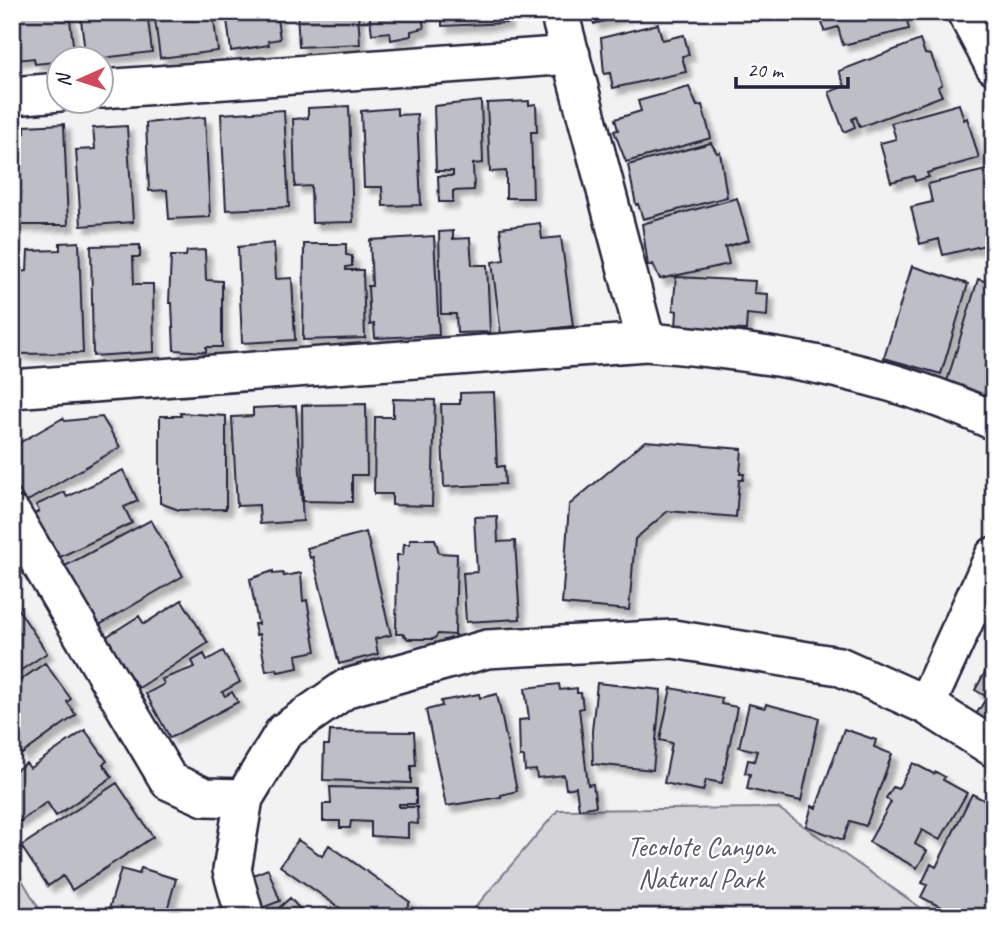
<svg xmlns="http://www.w3.org/2000/svg" width="1006" height="929" viewBox="0 0 1006 929" font-family="Caveat,sans-serif">
  <defs>
    <filter id="shadow"><feDropShadow dx="6" dy="6" stdDeviation="2" flood-color="#0004"/></filter>
  </defs>
  <rect width="100%" height="100%" fill="#f2f2f3"/>
  <filter id="ink" filterUnits="userSpaceOnUse"><feTurbulence type="fractalNoise" baseFrequency=".0143" numOctaves="2"/><feDisplacementMap in="SourceGraphic" scale="14" xChannelSelector="R" yChannelSelector="G"/><feConvolveMatrix kernelMatrix="1 2 1 2 8 2 1 2 1" color-interpolation-filters="sRGB"/></filter>
  <g filter="url(#ink)">
    <path fill="#d3d3d8" stroke="#7a7a8a" stroke-width="2" d="M 778,808 L 934,917 L 467,917 L 558,810 Z
      M 12,863 L 44,917 L 12,917 Z"/>
    <path fill="#bebec6" stroke="#22223b" stroke-width="2" filter="url(#shadow)" d="M 12,12 L 69,12 L 75,60 L 35,64 L 34,58 L 17,60 Z
      M 80,12 L 147,12 L 152,52 L 86,60 Z
      M 154,12 L 219,12 L 213,14 L 218,51 L 160,58 Z
      M 226,12 L 276,12 L 280,39 L 268,41 L 269,45 L 231,51 Z
      M 297,12 L 358,12 L 360,44 L 299,47 Z
      M 369,12 L 421,12 L 424,28 L 411,31 L 411,36 L 391,40 L 390,32 L 372,34 Z
      M 442,12 L 506,12 L 507,23 L 442,26 Z
      M 591,12 L 635,12 L 594,24 Z
      M 820,12 L 905,12 L 909,29 L 843,45 L 838,27 L 824,31 Z
      M 658,24 L 662,40 L 684,35 L 689,55 L 682,56 L 686,72 L 613,88 L 610,73 L 604,74 L 601,38 Z
      M 920,40 L 925,54 L 931,55 L 942,84 L 938,87 L 942,96 L 860,127 L 856,117 L 852,119 L 855,127 L 844,132 L 829,92 L 845,86 L 839,71 Z
      M 689,87 L 697,106 L 702,105 L 711,138 L 626,162 L 614,131 L 618,130 L 615,119 L 641,111 L 638,101 Z
      M 481,101 L 483,163 L 473,164 L 474,190 L 453,191 L 453,202 L 439,202 L 438,176 L 453,176 L 453,171 L 436,171 L 434,106 Z
      M 529,101 L 529,105 L 536,104 L 537,132 L 531,132 L 533,198 L 506,198 L 506,171 L 490,172 L 487,103 Z
      M 959,104 L 964,120 L 967,118 L 979,158 L 927,173 L 929,177 L 915,181 L 914,176 L 891,182 L 880,143 L 896,139 L 891,123 Z
      M 349,106 L 353,222 L 312,223 L 311,186 L 295,187 L 293,119 L 308,118 L 308,108 Z
      M 397,108 L 397,115 L 417,114 L 421,205 L 383,206 L 382,187 L 364,187 L 361,111 Z
      M 284,110 L 289,207 L 226,210 L 221,114 Z
      M 205,117 L 210,217 L 169,219 L 167,190 L 149,191 L 146,123 Z
      M 64,124 L 68,225 L 12,225 L 12,134 L 25,133 L 25,126 Z
      M 127,126 L 133,222 L 81,226 L 76,150 L 95,149 L 93,128 Z
      M 711,143 L 717,153 L 720,152 L 727,197 L 643,219 L 638,204 L 636,205 L 628,165 Z
      M 994,168 L 994,243 L 943,255 L 939,239 L 920,244 L 911,207 L 932,202 L 928,184 Z
      M 737,198 L 749,240 L 725,247 L 729,264 L 660,279 L 653,264 L 648,266 L 642,224 Z
      M 540,223 L 542,239 L 561,237 L 573,326 L 501,335 L 492,262 L 504,260 L 500,228 Z
      M 453,231 L 453,239 L 470,238 L 472,265 L 487,265 L 490,332 L 457,333 L 456,314 L 441,314 L 439,232 Z
      M 434,236 L 439,335 L 375,338 L 374,324 L 370,325 L 368,286 L 372,286 L 370,240 Z
      M 79,242 L 83,353 L 19,354 L 16,272 L 27,271 L 28,251 L 60,250 L 60,243 Z
      M 274,243 L 276,279 L 292,278 L 295,340 L 242,343 L 238,247 Z
      M 304,244 L 346,244 L 346,255 L 352,256 L 352,266 L 346,267 L 346,270 L 363,270 L 365,338 L 303,340 Z
      M 140,245 L 140,257 L 133,257 L 134,284 L 153,284 L 154,352 L 93,356 L 91,246 Z
      M 205,250 L 206,280 L 222,281 L 222,347 L 206,347 L 206,352 L 174,350 L 172,303 L 169,303 L 171,256 L 186,256 L 187,251 Z
      M 912,266 L 968,284 L 941,374 L 884,358 Z
      M 676,277 L 755,281 L 754,293 L 768,294 L 767,316 L 747,314 L 746,330 L 676,327 L 677,311 L 673,310 Z
      M 978,279 L 994,284 L 994,398 L 986,395 L 983,401 L 945,388 Z
      M 494,392 L 497,467 L 504,466 L 505,484 L 444,487 L 441,404 L 460,404 L 460,393 Z
      M 393,399 L 435,400 L 432,506 L 392,505 L 392,494 L 374,494 L 375,417 L 393,417 Z
      M 366,404 L 367,475 L 352,475 L 352,502 L 303,501 L 302,405 Z
      M 296,406 L 303,521 L 260,524 L 259,505 L 237,506 L 232,417 L 253,416 L 253,408 Z
      M 180,413 L 226,416 L 226,509 L 179,510 L 160,503 L 160,416 L 181,416 Z
      M 102,417 L 120,447 L 26,502 L 12,479 L 12,447 L 63,418 L 65,421 Z
      M 645,441 L 742,449 L 740,474 L 744,474 L 743,480 L 739,480 L 736,517 L 668,511 L 635,539 L 629,610 L 562,604 L 569,505 Z
      M 123,470 L 138,501 L 124,507 L 132,523 L 58,558 L 34,514 L 39,511 L 36,505 L 64,492 L 67,497 Z
      M 497,516 L 498,542 L 515,541 L 520,619 L 466,622 L 463,573 L 477,572 L 474,517 Z
      M 151,520 L 183,576 L 99,625 L 90,608 L 88,610 L 65,566 Z
      M 366,532 L 391,635 L 375,639 L 378,654 L 339,664 L 313,557 L 310,558 L 307,548 Z
      M 410,539 L 435,539 L 439,553 L 457,554 L 455,635 L 438,634 L 434,639 L 408,639 L 403,634 L 396,634 L 397,555 L 403,555 L 404,544 L 410,544 Z
      M 273,571 L 273,574 L 283,573 L 284,576 L 301,573 L 303,601 L 307,600 L 316,651 L 296,655 L 298,668 L 278,672 L 277,669 L 266,671 L 259,634 L 256,635 L 254,624 L 258,624 L 250,579 Z
      M 12,600 L 47,653 L 12,676 Z
      M 182,600 L 208,643 L 139,688 L 109,647 L 112,645 L 106,637 L 139,616 L 144,624 Z
      M 223,651 L 240,682 L 222,692 L 225,696 L 232,692 L 238,702 L 170,738 L 146,694 L 164,684 L 162,679 L 195,667 L 192,661 L 204,654 L 207,660 Z
      M 994,656 L 994,721 L 991,725 L 975,716 L 987,697 L 975,690 Z
      M 45,663 L 71,699 L 67,702 L 76,715 L 22,754 L 12,741 L 12,686 Z
      M 597,683 L 661,690 L 653,770 L 593,764 L 592,731 Z
      M 559,684 L 560,690 L 577,688 L 577,693 L 581,693 L 583,708 L 579,709 L 588,785 L 593,784 L 596,806 L 579,809 L 576,787 L 566,789 L 564,775 L 537,778 L 536,770 L 525,771 L 524,757 L 520,757 L 519,720 L 529,719 L 525,688 Z
      M 671,688 L 722,698 L 721,704 L 737,707 L 722,783 L 706,780 L 703,791 L 664,783 L 672,743 L 660,740 Z
      M 479,694 L 480,698 L 497,694 L 517,791 L 501,795 L 501,797 L 446,806 L 426,710 L 442,706 L 441,701 Z
      M 749,704 L 765,708 L 766,704 L 819,718 L 801,801 L 747,789 L 750,774 L 745,773 L 748,760 L 754,761 L 757,751 L 739,747 Z
      M 844,729 L 876,740 L 874,747 L 892,754 L 866,826 L 850,821 L 843,840 L 806,826 L 812,806 L 816,808 Z
      M 85,730 L 107,761 L 103,764 L 112,777 L 56,816 L 47,802 L 19,822 L 12,812 L 12,773 L 26,763 L 30,768 Z
      M 330,731 L 414,732 L 416,766 L 411,766 L 411,783 L 323,780 L 324,745 L 329,745 Z
      M 913,763 L 934,774 L 936,772 L 945,777 L 943,780 L 967,793 L 940,840 L 922,830 L 915,844 L 927,851 L 917,868 L 869,842 L 891,802 L 886,798 L 893,787 L 898,789 Z
      M 117,783 L 153,837 L 72,890 L 63,876 L 48,886 L 21,846 Z
      M 330,787 L 416,789 L 416,804 L 399,804 L 399,807 L 417,807 L 418,824 L 408,823 L 408,838 L 371,836 L 371,822 L 351,821 L 350,828 L 340,828 L 340,821 L 323,821 L 323,804 L 331,804 Z
      M 972,794 L 994,805 L 994,898 L 984,917 L 960,917 L 921,897 L 927,885 L 922,883 L 931,864 L 936,867 Z
      M 298,840 L 322,856 L 329,845 L 410,902 L 400,917 L 353,917 L 280,866 Z
      M 141,868 L 176,879 L 165,917 L 107,916 L 121,869 L 139,874 Z
      M 268,869 L 280,901 L 249,913 L 237,881 Z
      M 290,898 L 307,917 L 269,917 Z"/>
    <g fill="none" stroke-linecap="round" stroke-linejoin="round">
      <g stroke="#22223b" stroke-width="42">
        <path id="minor" d="M 559,12 L 646,342
          M 966,12 L 994,65
          M 102,89 L 571,55
          M 12,96 L 60,92
          M 12,389 L 646,342 C 764,351 885,370 994,421
          M 12,515 L 169,781 L 205,797 L 244,798 L 284,732 L 347,688 L 487,649 L 673,639 L 839,666 L 926,705 L 994,748
          M 926,705 L 994,556
          M 244,798 L 232,870 L 245,917"/>
      </g>
      <use href="#minor" stroke="#fff" stroke-width="37"/>
    </g>
  </g>
  <g text-anchor="middle" dominant-baseline="central" stroke-width="5" stroke-linejoin="round" paint-order="stroke">
    <g font-size="28" fill="#57576a" stroke="#fff">
      <text x="701" y="846">Tecolote Canyon<tspan x="701" dy="32">Natural Park</tspan></text>
    </g>
  </g>
  <rect width="1006" height="929" fill="none" stroke="#fff" stroke-width="42"/>
  <rect x="21" y="21" width="964" height="887" fill="none" stroke="#22223b" stroke-width="2.5" filter="url(#ink)"/>
  <g transform="translate(80 80) rotate(267)"><circle r="33" fill="#ffffff" stroke="#a7a7b1" stroke-width="2"/>
  <path d="M0-5L12 26L0 18L-12 26Z" fill="#d1495b"/>
  <text y="-10" font-size="19" font-weight="bold" text-anchor="middle" fill="#22223b">N</text>
  </g>
  <path d="M736 77v10h112v-10" fill="none" stroke="#22223b" stroke-width="3.5"/>
  <text x="747" y="77" font-size="21" fill="#22223b" stroke="#ffffff" stroke-width="5" paint-order="stroke">20 m</text>
</svg>
